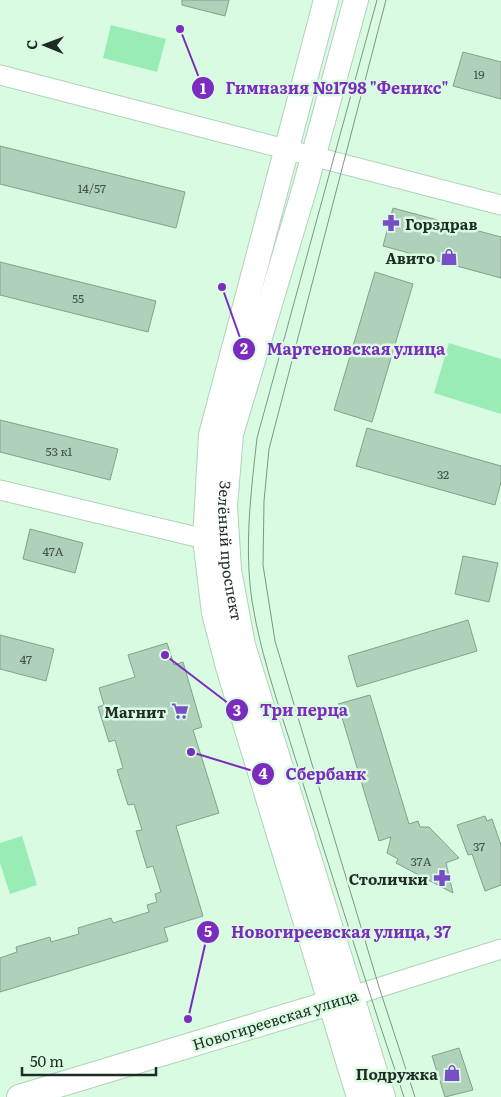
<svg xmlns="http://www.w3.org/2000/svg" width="501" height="1097" viewBox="0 0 501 1097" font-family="Literata,serif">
  <rect width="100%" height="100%" fill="#d9fbe2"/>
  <path fill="#98ecb4" d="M 111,25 L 166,39 L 157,72 L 103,58 Z
    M 449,343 L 501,359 L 501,414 L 434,393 Z
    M 22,836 L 37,885 L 10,894 L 0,863 L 0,843 Z"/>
  <path fill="#afd0b9" stroke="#82a28b" d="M 182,0 L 229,0 L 225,16 L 182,5 Z
    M 463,52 L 501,62 L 501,99 L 453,86 Z
    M 0,146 L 185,192 L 176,228 L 0,184 Z
    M 393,208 L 501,237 L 501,278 L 383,246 Z
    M 0,262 L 156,301 L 148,332 L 0,295 Z
    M 375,272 L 413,284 L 372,422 L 334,410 Z
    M 0,420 L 118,449 L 110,480 L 0,452 Z
    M 367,428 L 501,466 L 501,482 L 495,505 L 356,466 Z
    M 30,529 L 83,543 L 75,573 L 23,559 Z
    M 463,556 L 498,563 L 489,602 L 455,594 Z
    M 468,620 L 477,651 L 357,687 L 348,656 Z
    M 0,635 L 54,649 L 46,681 L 0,669 Z
    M 167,643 L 174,665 L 183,662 L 202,727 L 193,730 L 219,813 L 176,826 L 203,916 L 164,928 L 168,941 L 0,992 L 0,958 L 17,952 L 16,947 L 50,937 L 51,942 L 79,934 L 78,928 L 111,918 L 113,923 L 149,912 L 147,905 L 157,902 L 155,894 L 161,892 L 153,866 L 147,868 L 136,831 L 142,830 L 134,804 L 128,805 L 117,770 L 123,768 L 115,740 L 109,742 L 98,707 L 104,705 L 99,688 L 135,677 L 128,655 Z
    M 370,695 L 409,824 L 418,821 L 420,827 L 429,827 L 459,858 L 446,863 L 453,893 L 396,863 L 398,859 L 387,853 L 391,837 L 379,841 L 338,704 Z
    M 485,816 L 487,821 L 492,819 L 501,845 L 501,885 L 485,891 L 472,854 L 468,855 L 457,825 Z
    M 459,1048 L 473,1090 L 445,1097 L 432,1056 Z"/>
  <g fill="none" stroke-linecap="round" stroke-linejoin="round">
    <g stroke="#b0d2ba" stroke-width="21">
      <path id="minor" d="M 0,75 L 501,205
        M 0,490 L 205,539
        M 352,996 L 501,949"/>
    </g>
    <g stroke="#b0d2ba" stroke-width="26">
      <g id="major">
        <path d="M 326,0 L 211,435 L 205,539 L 214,613 L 228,667 L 359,1097"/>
        <path id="s1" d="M 356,0 L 305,187 L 231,434 L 225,506 L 229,570 L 243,645 L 383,1097"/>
        <path d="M 19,1097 L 346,998"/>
      </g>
    </g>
    <use href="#minor" stroke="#fff" stroke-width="19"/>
    <use href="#major" stroke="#fff" stroke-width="24"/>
    <path stroke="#7f9685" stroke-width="1" d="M 377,0 L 257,438 C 251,492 244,547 252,601 C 262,664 286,725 304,787 C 337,890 369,994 404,1097
      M 386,0 L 269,449 L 264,501 L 263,565 L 275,641 L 379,987 L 415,1097"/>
  </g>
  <defs>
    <g id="pharmacy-bare" transform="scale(1.35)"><path d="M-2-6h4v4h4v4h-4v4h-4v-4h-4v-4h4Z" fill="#774ec7" stroke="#d9fbe2" stroke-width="2.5" paint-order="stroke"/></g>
    <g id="shop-bare" transform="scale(1.35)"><path d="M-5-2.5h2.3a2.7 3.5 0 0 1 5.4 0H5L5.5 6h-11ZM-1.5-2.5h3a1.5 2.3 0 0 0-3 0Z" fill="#774ec7" stroke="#d9fbe2" stroke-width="2.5" paint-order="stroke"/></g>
    <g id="supermarket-bare" transform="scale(1.35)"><path d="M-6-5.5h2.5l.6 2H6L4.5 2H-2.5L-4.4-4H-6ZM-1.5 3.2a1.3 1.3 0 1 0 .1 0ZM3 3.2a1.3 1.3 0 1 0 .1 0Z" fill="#774ec7" stroke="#d9fbe2" stroke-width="2.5" paint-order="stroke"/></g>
  </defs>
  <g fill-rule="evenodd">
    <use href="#pharmacy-bare" x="391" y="223"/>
    <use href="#shop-bare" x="449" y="257"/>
    <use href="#supermarket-bare" x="180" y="711"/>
    <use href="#pharmacy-bare" x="442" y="878"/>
    <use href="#shop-bare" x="452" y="1073"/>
  </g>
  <g text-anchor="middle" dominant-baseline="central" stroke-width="5" stroke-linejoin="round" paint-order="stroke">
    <g font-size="12" fill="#435548">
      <text x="479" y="74">19</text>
      <text x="92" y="188">14/57</text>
      <text x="78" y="298">55</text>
      <text x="59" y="451">53 к1</text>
      <text x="443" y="474">32</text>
      <text x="53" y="551">47А</text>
      <text x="26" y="659">47</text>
      <text x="479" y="846">37</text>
      <text x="421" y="861">37А</text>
    </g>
    <g font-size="15" font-weight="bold" fill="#1f2c23" stroke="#d9fbe2" text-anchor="end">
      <text x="405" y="223" text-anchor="start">Горздрав</text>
      <text x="435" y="257">Авито</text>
      <text x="166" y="711">Магнит</text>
      <text x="428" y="878">Столички</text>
      <text x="438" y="1073">Подружка</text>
    </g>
    <g font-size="15" fill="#1f2c23" stroke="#d9fbe2">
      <text stroke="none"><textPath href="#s1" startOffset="569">Зелёный проспект</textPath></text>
      <text transform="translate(275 1019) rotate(-17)">Новогиреевская улица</text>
    </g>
  </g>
  <path fill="none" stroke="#7b2cbf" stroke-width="2" d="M180 29L203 88M222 287L244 349M165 655L237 710M191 752L263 774M188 1019L208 932"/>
  <g fill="#7b2cbf" stroke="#d9fbe2" stroke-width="2">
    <circle cx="180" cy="29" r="5"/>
    <circle cx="222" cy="287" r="5"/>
    <circle cx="165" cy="655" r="5"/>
    <circle cx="191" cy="752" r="5"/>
    <circle cx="188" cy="1019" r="5"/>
    <circle cx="203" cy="88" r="12"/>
    <circle cx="244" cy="349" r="12"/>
    <circle cx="237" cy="710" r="12"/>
    <circle cx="263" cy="774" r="12"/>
    <circle cx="208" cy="932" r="12"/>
  </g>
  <g font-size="15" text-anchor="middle" font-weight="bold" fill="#fff">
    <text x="203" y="94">1</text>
    <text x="244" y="354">2</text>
    <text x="237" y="716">3</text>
    <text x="263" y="779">4</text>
    <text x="208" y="937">5</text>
  </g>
  <g font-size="16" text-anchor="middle" font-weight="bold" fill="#7b2cbf" stroke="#d9fbe2" stroke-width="5" stroke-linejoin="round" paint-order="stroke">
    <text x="337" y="94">Гимназия №1798 "Феникс"</text>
    <text x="356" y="355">Мартеновская улица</text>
    <text x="304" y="716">Три перца</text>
    <text x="326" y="780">Сбербанк</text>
    <text x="341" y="938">Новогиреевская улица, 37</text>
  </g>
  <g transform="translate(45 45) rotate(271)" stroke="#d9fbe2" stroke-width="4" paint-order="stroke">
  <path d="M0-4L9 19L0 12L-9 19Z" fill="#1f2c23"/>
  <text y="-8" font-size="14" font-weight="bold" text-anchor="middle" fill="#1f2c23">С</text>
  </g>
  <path d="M22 1067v8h134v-8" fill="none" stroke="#1f2c23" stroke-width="2.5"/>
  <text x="30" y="1067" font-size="15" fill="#1f2c23" stroke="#d9fbe2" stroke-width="4" paint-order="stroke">50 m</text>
</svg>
